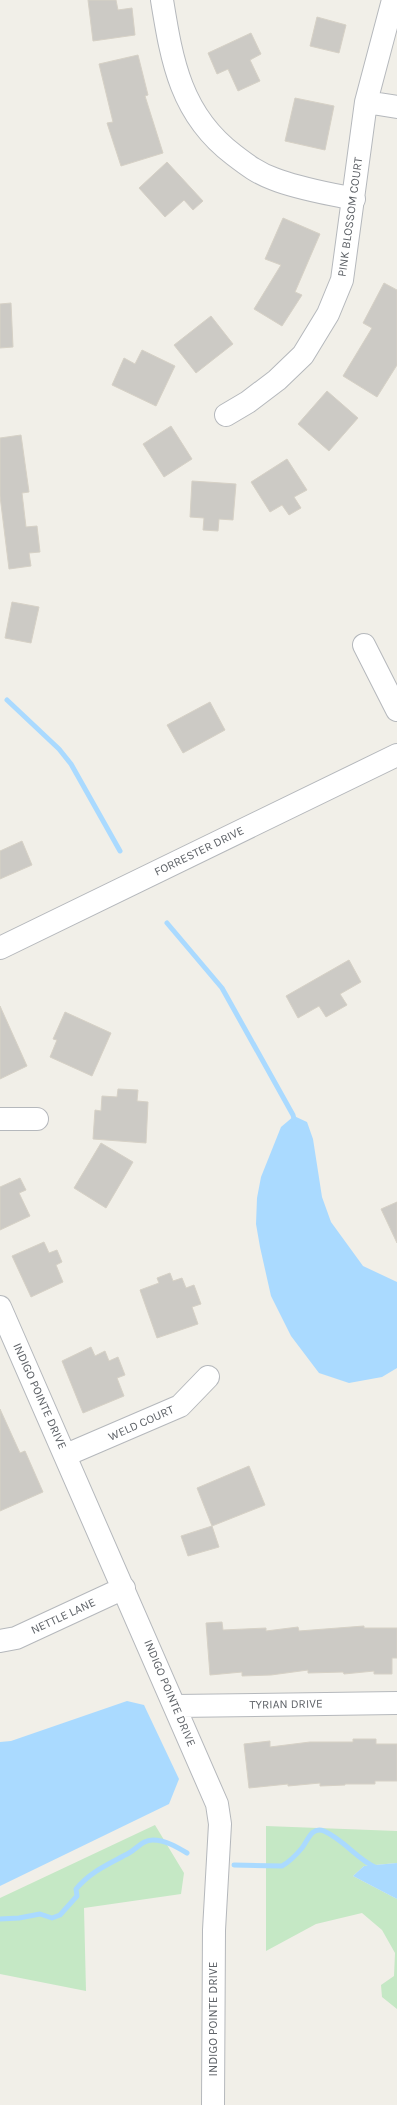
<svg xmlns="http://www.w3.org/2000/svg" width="397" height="2105" viewBox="0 0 397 2105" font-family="Karla,sans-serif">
  <rect width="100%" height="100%" fill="#f1efe8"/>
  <path fill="#c5e8c5" d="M 155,1825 L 184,1873 L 181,1894 L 84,1908 L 86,1991 L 0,1974 L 0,1898 Z
    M 266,1826 L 397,1831 L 397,1863 L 364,1866 L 353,1876 L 397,1899 L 397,2009 L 382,1997 L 381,1985 L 394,1976 L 395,1953 L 382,1930 L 362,1913 L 316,1924 L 266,1951 Z"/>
  <path fill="#aadaff" d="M 294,1116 L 307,1122 L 313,1139 L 322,1197 L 331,1222 L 363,1266 L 397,1282 L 397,1368 L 382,1377 L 349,1383 L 319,1373 L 291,1336 L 271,1296 L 260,1247 L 256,1224 L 257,1198 L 261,1177 L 281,1127 Z
    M 127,1701 L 144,1705 L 179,1779 L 169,1804 L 0,1886 L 0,1742 L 11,1741 Z
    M 397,1863 L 397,1899 L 353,1876 L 364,1866 Z"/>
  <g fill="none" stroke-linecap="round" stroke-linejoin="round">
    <path stroke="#aadaff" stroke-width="5" d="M 7,700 L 59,749 L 71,764 L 120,851
      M 167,923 L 222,988 L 293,1115 L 295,1123
      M 234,1865 L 282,1866 C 289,1862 297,1854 302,1848 C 308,1840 312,1826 324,1831 C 346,1841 357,1860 377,1868
      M 0,1919 L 19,1918 L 40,1914 L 52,1918 L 60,1915 L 77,1896 L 76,1889 C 91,1871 109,1864 129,1853 C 138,1848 142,1840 153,1840 C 165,1840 177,1847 187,1853"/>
  </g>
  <path fill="#cccac5" stroke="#d6d1c6" d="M 88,0 L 116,0 L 118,10 L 132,8 L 135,35 L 93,41 Z
    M 317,17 L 346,25 L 339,53 L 310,46 Z
    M 251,33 L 261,54 L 250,60 L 260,81 L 238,91 L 228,69 L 217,74 L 208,53 Z
    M 138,55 L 148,95 L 145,96 L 163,153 L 121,166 L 107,123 L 113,122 L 99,64 Z
    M 295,98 L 334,106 L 325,150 L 285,141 Z
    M 167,162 L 203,201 L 193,210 L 184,200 L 165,217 L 139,188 Z
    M 283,218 L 320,234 L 295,292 L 302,295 L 282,326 L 254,309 L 281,265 L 265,259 Z
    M 384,283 L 397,290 L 397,365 L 377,397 L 343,376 L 372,328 L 363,323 Z
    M 11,303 L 13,347 L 0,348 L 0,304 Z
    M 211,316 L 233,344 L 196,373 L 174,345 Z
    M 142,350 L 175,366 L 156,406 L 112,385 L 124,358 L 135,364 Z
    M 327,391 L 358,418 L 329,451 L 298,424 Z
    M 171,426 L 192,459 L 164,477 L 143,444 Z
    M 21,435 L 29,492 L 22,493 L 26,527 L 37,526 L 40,552 L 29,553 L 31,566 L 9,569 L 0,496 L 0,438 Z
    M 287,459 L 307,490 L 294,497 L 301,508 L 289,515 L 282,505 L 270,512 L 251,482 Z
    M 192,481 L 236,484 L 233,520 L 219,519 L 218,531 L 203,530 L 204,518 L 190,517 Z
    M 12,602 L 39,607 L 31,643 L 5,638 Z
    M 210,702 L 225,730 L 183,753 L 167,725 Z
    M 22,841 L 32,865 L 0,879 L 0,851 Z
    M 349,960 L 361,982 L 340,994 L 347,1005 L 326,1017 L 319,1006 L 298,1018 L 286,996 Z
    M 0,1006 L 27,1066 L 0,1079 Z
    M 65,1012 L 111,1033 L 92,1076 L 50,1057 L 57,1040 L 53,1039 Z
    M 118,1089 L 138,1090 L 137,1101 L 148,1102 L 146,1143 L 93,1139 L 95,1110 L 101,1111 L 102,1096 L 117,1097 Z
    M 101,1143 L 133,1162 L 106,1208 L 74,1188 Z
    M 20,1178 L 26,1190 L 19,1193 L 30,1216 L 0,1230 L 0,1187 Z
    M 397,1202 L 397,1243 L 381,1209 Z
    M 44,1242 L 49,1253 L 57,1250 L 62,1262 L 56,1265 L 63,1282 L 31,1297 L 12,1256 Z
    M 170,1273 L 173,1281 L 182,1278 L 186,1288 L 194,1285 L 201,1304 L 192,1307 L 198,1324 L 157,1338 L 140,1290 L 159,1283 L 157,1278 Z
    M 91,1347 L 95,1356 L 105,1351 L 109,1361 L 118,1357 L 125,1375 L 117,1378 L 124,1396 L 83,1413 L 62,1361 Z
    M 0,1409 L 20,1453 L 25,1451 L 43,1492 L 0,1511 Z
    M 249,1466 L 265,1505 L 212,1526 L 197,1488 Z
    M 212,1526 L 219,1547 L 188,1556 L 181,1536 Z
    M 222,1622 L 223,1630 L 266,1628 L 266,1631 L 298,1627 L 299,1631 L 364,1626 L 364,1628 L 397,1628 L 397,1658 L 392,1658 L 392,1674 L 374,1674 L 374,1671 L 344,1674 L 343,1672 L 308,1673 L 308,1670 L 271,1675 L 242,1676 L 242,1672 L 210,1675 L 206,1623 Z
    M 353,1739 L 376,1739 L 376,1744 L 397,1744 L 397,1781 L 375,1781 L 375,1784 L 345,1784 L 345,1785 L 320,1786 L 320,1783 L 288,1786 L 288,1784 L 249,1788 L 244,1744 L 270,1741 L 270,1747 L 310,1742 L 353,1742 Z"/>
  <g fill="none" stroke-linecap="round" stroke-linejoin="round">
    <g stroke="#b5b8bc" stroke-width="24">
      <path id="minor" d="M 162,0 C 172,62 181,115 234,155 C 247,165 259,174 274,179 C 299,189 327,193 354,199
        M 366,102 L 397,107
        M 226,415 L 248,402 L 277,380 L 303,355 L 328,314 L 342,280 L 366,102 L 393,0
        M 364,645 L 397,710
        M 0,948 L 397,755
        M 0,1119 L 37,1119
        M 0,1307 L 217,1804 L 220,1824 L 214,1930 L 213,2105
        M 66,1455 L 180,1406 L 208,1377
        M 0,1641 L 16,1638 L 124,1588
        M 175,1706 L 397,1703"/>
    </g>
    <use href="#minor" stroke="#fff" stroke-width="22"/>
  </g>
  <g text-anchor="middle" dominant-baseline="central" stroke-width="3" stroke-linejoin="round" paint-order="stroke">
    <g font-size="12" fill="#5f6368" stroke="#fff">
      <text transform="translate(350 217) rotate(-82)">PINK BLOSSOM COURT</text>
      <text transform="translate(199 851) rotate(-26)">FORRESTER DRIVE</text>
      <text transform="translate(40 1396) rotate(66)">INDIGO POINTE DRIVE</text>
      <text transform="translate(141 1423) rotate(-24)">WELD COURT</text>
      <text transform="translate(63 1616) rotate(-25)">NETTLE LANE</text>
      <text transform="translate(170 1693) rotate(67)">INDIGO POINTE DRIVE</text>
      <text transform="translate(286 1704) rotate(-1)">TYRIAN DRIVE</text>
      <text transform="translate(213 2019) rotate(-90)">INDIGO POINTE DRIVE</text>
    </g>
  </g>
</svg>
